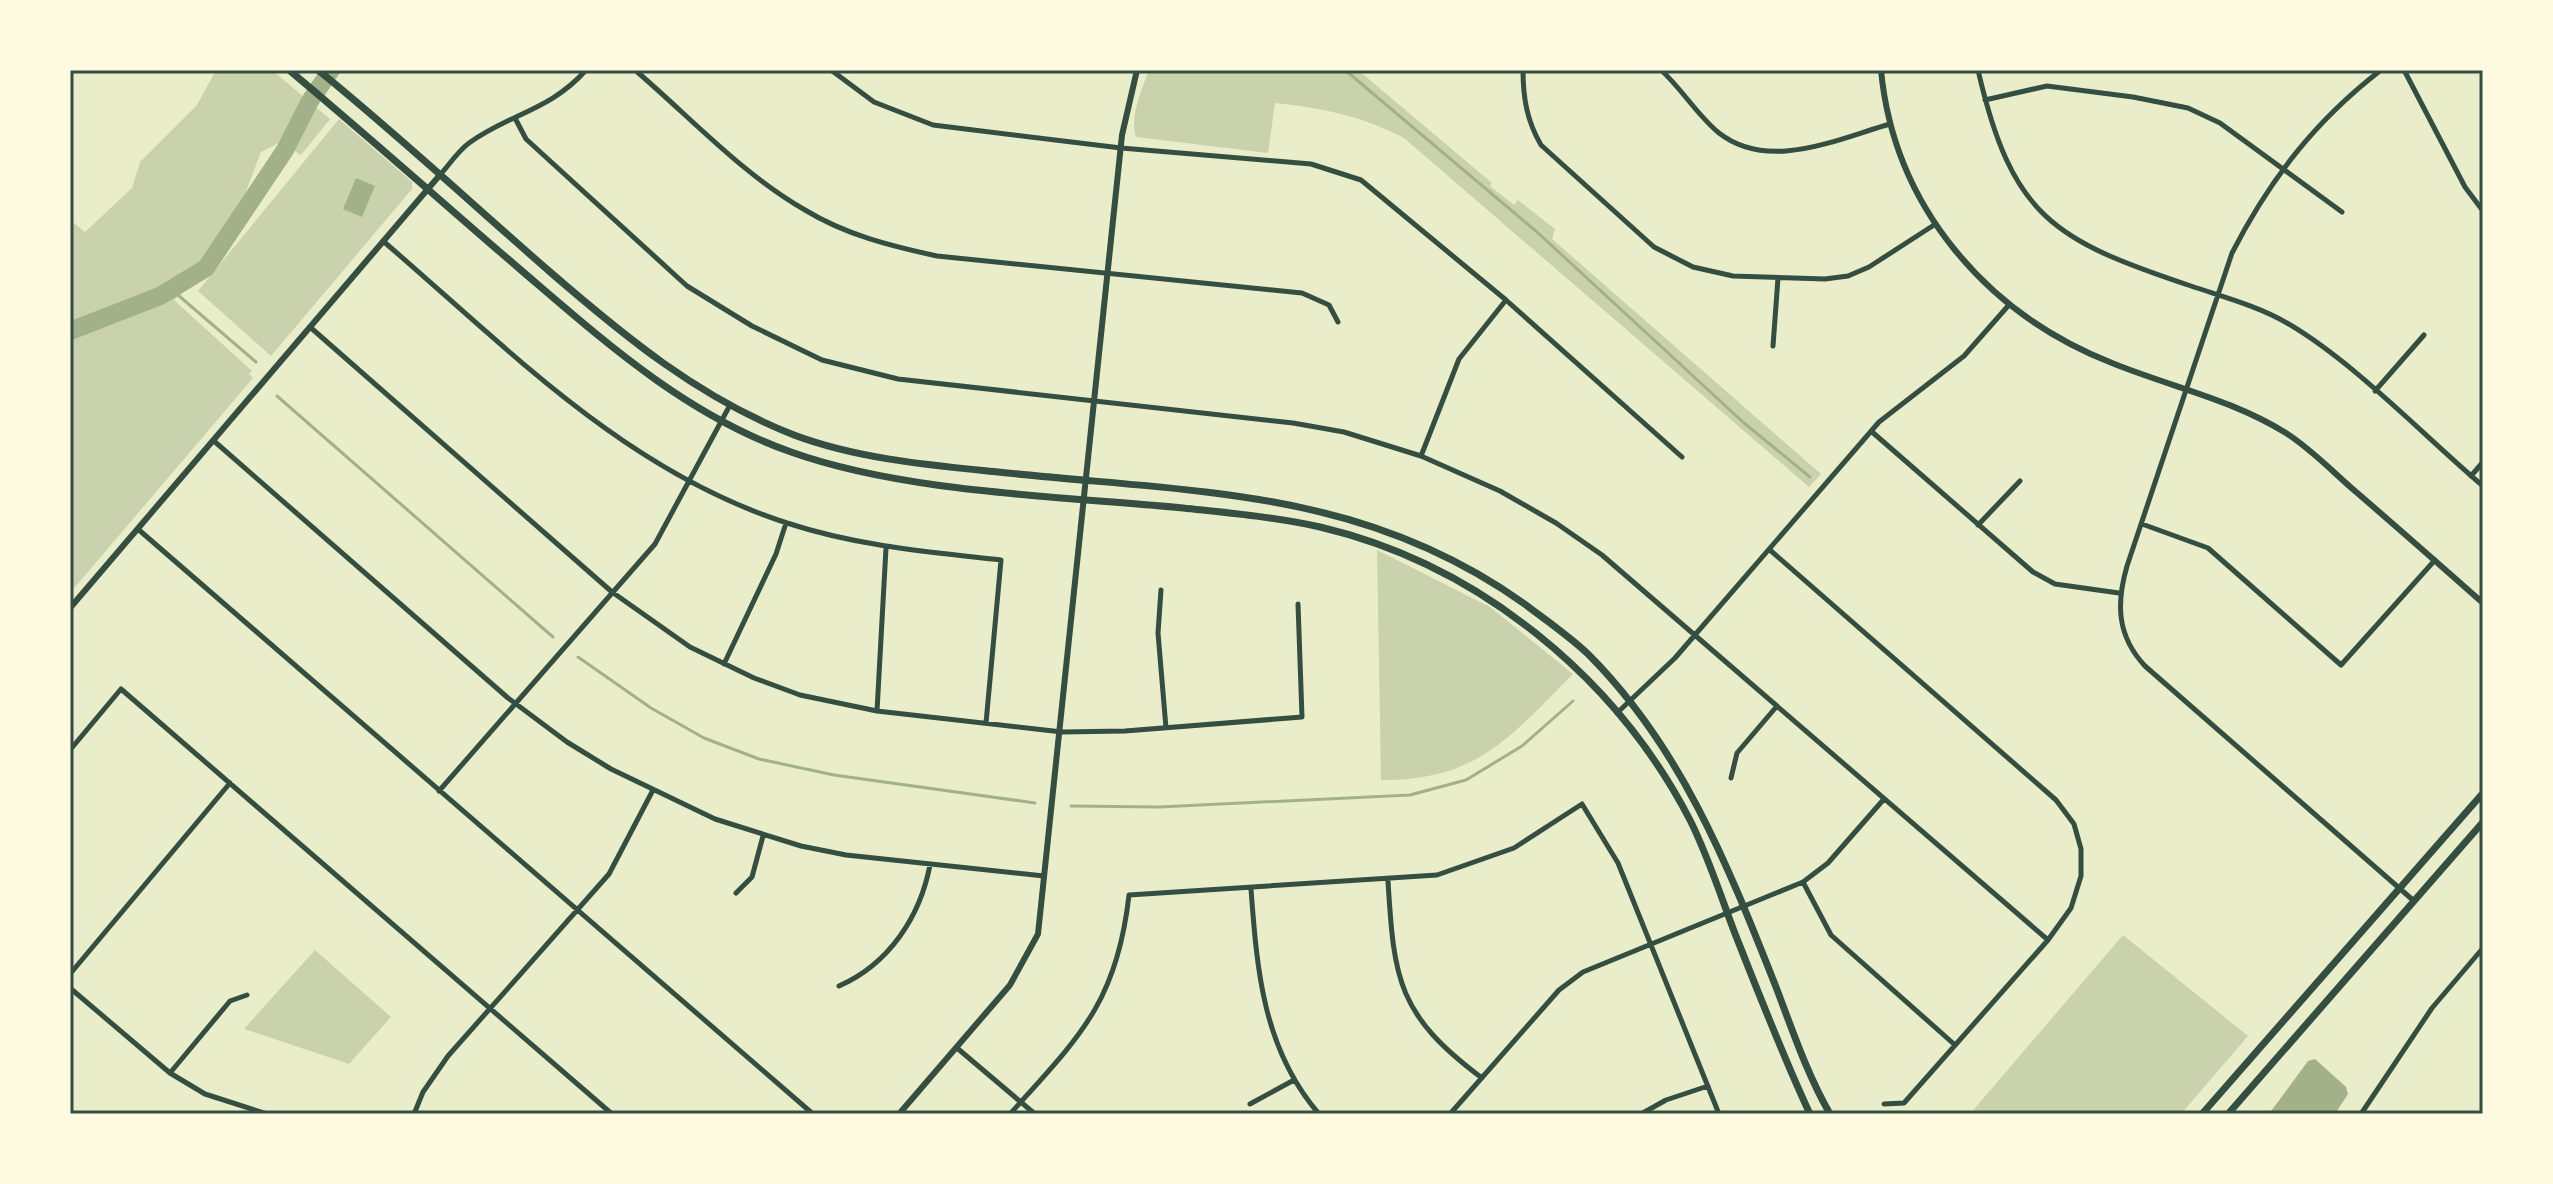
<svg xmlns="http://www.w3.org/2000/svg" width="2553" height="1184" viewBox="0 0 2553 1184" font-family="Roboto,sans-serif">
  <rect width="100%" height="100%" fill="#e9edc9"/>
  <path fill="#cad2ad" d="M 216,70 L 272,70 L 330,119 L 301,155 L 281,142 L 261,152 C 236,215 229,256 174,300 L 252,371 L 249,374 L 253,378 L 70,593 L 70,220 L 85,232 L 132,188 L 140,162 L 197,105 Z
    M 1149,70 L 1358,70 L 1492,183 L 1490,186 L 1514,205 L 1518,200 L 1555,229 L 1552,239 L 1821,474 L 1809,487 L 1404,138 C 1362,116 1323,108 1275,103 L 1268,153 L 1136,137 C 1129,118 1142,89 1149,70 Z
    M 339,119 L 412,182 L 412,189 L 271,356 L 198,291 Z
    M 1377,550 L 1490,607 L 1573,674 C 1510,737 1477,781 1381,780 Z
    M 2123,935 L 2248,1036 L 2181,1114 L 1970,1114 Z
    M 315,950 L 391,1017 L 349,1064 L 244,1029 Z"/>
  <path fill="#a3b18a" d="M 356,178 L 375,186 L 362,217 L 343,209 Z
    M 2315,1059 L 2346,1087 L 2348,1094 L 2335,1114 L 2269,1114 L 2308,1061 Z"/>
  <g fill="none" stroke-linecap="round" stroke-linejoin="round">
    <path stroke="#a3b18a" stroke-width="3" d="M 1345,70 L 1537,232 L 1744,423 L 1810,477
      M 171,289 L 256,362
      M 277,396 L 553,637
      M 578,657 L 651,708 L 704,738 L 759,759 L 834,775 L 1035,803
      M 1071,806 L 1159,807 L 1410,795 L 1466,780 L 1522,746 L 1573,701"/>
    <path stroke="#a3b18a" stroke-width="18" d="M 70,331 L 160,296 L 206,268 L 285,150 L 310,101 L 331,70"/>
    <path stroke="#344e41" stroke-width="5" d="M 635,70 C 690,117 742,174 805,210 C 846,235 891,246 937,256 L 1302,293 L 1329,305 L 1338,322
      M 831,70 L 874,102 L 933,125 L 1121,148 L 1311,164 L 1361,180 L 1506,300 L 1682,457
      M 1523,70 C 1523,98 1527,121 1541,145 L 1654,247 L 1693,267 L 1733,276 L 1825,279 L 1848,276 L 1869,267 L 1934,225
      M 1661,70 C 1682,89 1697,115 1719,133 C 1769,172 1837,139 1890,124
      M 1978,70 C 2012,217 2053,240 2191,286 C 2223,297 2258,306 2287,323 C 2354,362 2423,435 2483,486
      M 2381,70 C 2315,121 2270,179 2232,253 L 2127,566 C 2116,604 2117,636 2145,666 L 2414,901
      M 2404,70 L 2465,187 L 2483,211
      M 1985,100 L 2047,86 L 2133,97 L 2188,108 L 2220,123 L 2342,212
      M 516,120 L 526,139 L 687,286 L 752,326 L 822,360 L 898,379 L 1293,423 L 1344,432 L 1421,456 L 1500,491 L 1556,523 L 1602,555 L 2048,940
      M 440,175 C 449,165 458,151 469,143 C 509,114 551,110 586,70
      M 383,241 C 509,349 625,471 787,523 C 857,546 928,552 1001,560 L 986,723
      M 310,327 L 612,592 L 690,647 L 754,678 L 800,695 L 877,711 L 1062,732 L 1125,731 L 1302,717 L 1298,604
      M 1773,346 L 1778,278
      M 2375,391 L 2424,335
      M 1871,431 L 2033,572 L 2055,584 L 2119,593
      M 214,441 L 508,698 L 567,742 L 611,769 L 715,819 L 801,846 L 846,855 L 1044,876
      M 1421,456 L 1459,359 L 1506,300
      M 2471,476 L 2483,462
      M 2142,524 L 2208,548 L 2341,665 L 2435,560
      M 1978,525 L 2020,481
      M 139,530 L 813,1114
      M 1770,550 L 2056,800 L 2074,824 L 2081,849 L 2081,876 L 2071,908 L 2048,940 L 1904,1103 L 1884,1104
      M 1161,590 L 1158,633 L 1166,728
      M 724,664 L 776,554 L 786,523
      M 877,711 L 886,548
      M 1617,713 L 1675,658 L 1879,422 L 1964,356 L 2008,306
      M 70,750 L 121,689 L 612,1114
      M 1731,778 L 1737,753 L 1777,706
      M 439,791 L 655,544 L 730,405
      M 1388,881 C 1394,981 1398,1015 1482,1078
      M 1803,882 L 1831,935 L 1955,1045
      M 1251,889 C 1257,970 1263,1049 1319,1114
      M 736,893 L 752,877 L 763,836
      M 70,974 L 230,783
      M 839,986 C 889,964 920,917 930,865
      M 70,988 L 170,1073 L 205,1094 L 267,1114
      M 957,1048 L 1035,1114
      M 170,1073 L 230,1001 L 247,995
      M 1250,1104 L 1294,1080
      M 414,1114 L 423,1092 L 448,1056 L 609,874 L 653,790
      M 1010,1114 C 1079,1037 1117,1003 1129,895 L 1437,875 L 1514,848 L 1582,804 L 1618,863 L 1719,1114
      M 1450,1114 L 1559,990 L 1583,972 L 1803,882 L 1828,863 L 1884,799
      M 1641,1114 L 1666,1100 L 1708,1086
      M 2361,1114 L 2432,1008 L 2483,948"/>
    <path stroke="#344e41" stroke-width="6" d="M 1881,70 C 1894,207 1987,314 2112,363 C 2171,387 2231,399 2286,433 C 2311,449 2333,472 2355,491 C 2398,528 2441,566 2483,603
      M 70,608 L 439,176
      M 899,1114 L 1010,985 L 1038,934 L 1122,135 L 1137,70"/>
    <path stroke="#344e41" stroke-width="7" d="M 289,70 C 368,136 444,204 522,271 C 605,342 686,415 791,452 C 906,493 1060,496 1183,508 C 1229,513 1275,517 1320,527 C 1478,564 1616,677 1690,820 C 1708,856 1720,894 1734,931 C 1758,992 1782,1054 1810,1114
      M 318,70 C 397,134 472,204 549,271 C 624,336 699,398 794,435 C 858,459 929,465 998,472 C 1190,493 1361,486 1526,605 C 1547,621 1569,636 1588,654 C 1682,748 1728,866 1776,987 C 1792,1029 1807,1074 1830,1114
      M 2202,1114 L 2483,793
      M 2228,1114 L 2483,822"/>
  </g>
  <rect width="2553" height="1184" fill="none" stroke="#fefae0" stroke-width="144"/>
  <rect x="72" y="72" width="2409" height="1040" fill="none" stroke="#344e41" stroke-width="3"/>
</svg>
